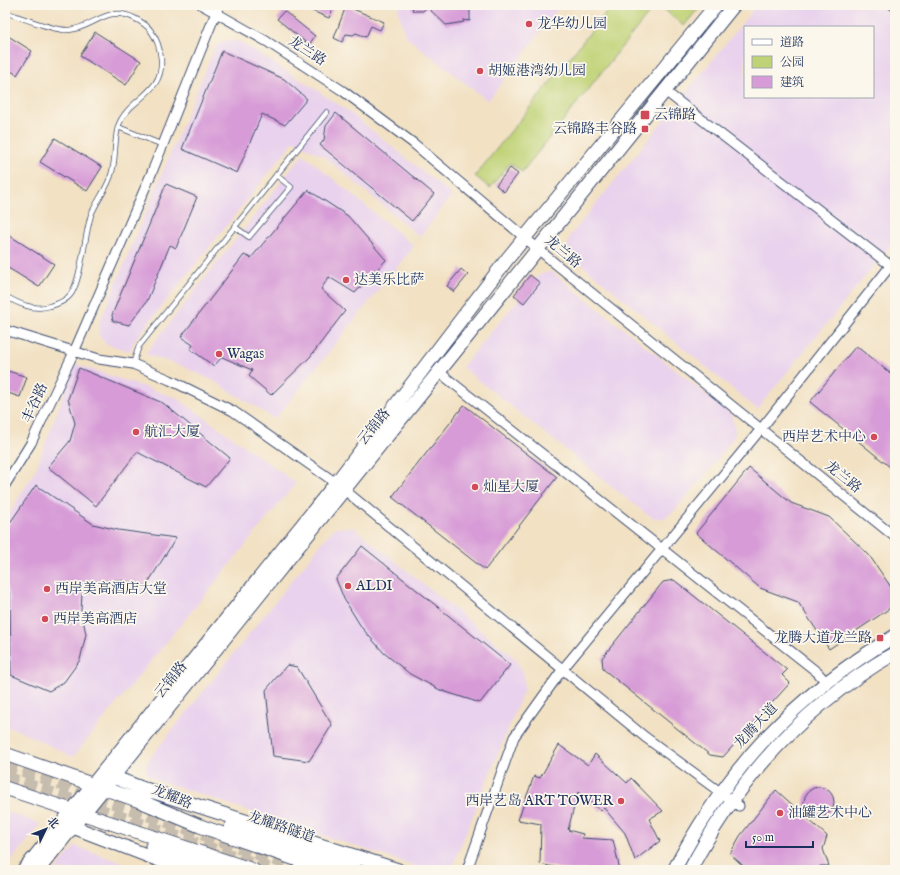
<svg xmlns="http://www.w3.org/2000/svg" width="900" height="875" viewBox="0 0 900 875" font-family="'IM FELL English','Noto Serif SC',serif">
  <rect width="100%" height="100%" fill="#fbf7ec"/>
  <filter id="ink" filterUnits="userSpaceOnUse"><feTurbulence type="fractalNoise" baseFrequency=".025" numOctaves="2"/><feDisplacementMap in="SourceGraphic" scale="8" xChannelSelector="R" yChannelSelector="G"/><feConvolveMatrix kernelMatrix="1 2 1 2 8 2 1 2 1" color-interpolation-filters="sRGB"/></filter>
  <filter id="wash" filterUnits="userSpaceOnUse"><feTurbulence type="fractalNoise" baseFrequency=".012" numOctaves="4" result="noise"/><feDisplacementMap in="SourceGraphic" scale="16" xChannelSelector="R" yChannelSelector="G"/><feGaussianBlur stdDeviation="0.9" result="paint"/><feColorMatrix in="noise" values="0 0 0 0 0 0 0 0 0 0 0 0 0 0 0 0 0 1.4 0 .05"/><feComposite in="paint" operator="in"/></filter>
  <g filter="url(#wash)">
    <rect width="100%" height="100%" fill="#f2e1c3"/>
    <path fill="#e9d2ed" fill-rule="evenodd" d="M 400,5 L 561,5 L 488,101 L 405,36 L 398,9 Z
      M 757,5 L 895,5 L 895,240 L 757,409 L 574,258 L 567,248 L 570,236 ZM 745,27 L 873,27 L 873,97 L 745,97 Z
      M 223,41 L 238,41 L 312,87 L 349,112 L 452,195 L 420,237 L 325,157 L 294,141 L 134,341 L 130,351 L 106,344 L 99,335 L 100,322 L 215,47 Z
      M 303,154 L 414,246 L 275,419 L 214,381 L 182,366 L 145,354 Z
      M 549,272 L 553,273 L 731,414 L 735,429 L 735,435 L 706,474 L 675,510 L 665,518 L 654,518 L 645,513 L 462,367 L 539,275 Z
      M 75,364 L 177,398 L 296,483 L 73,757 L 20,731 L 5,726 L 5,521 L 36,469 Z
      M 353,527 L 516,659 L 524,674 L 524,689 L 451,870 L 427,870 L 157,780 L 148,775 L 145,769 L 147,762 L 334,528 Z
      M 5,811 L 41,824 L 5,868 Z
      M 75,846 L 143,870 L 56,870 Z"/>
    <path fill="#bfd275" stroke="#6d806a" d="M 612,5 L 647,5 L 652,9 L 522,172 L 510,163 L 490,188 L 475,176 Z
      M 659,5 L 701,5 L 684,26 Z"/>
    <g id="blocks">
      <path fill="#d79bd7" d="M 302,5 L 332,5 L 334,6 L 329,18 L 305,8 L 306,6 Z
        M 412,5 L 443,5 L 455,7 L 455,5 L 470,5 L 470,21 L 463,20 L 464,22 L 446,25 L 427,7 L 423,11 L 413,11 Z
        M 346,6 L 384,22 L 380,30 L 371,26 L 366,37 L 356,33 L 353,35 L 346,34 L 342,42 L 334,38 Z
        M 284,11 L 315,36 L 309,45 L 277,19 Z
        M 95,32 L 141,61 L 126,85 L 80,56 Z
        M 5,34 L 32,51 L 17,75 L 5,67 Z
        M 222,51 L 284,79 L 307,99 L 285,125 L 262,114 L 237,173 L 182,149 Z
        M 336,113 L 434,194 L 412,221 L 320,145 L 324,140 L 326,126 Z
        M 55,138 L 102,167 L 87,191 L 40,162 Z
        M 510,168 L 518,174 L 504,192 L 496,185 Z
        M 166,184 L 197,197 L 176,248 L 170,245 L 147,301 L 129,325 L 113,321 L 112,315 Z
        M 308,190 L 348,216 L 386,260 L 355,293 L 329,277 L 321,289 L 345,311 L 310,357 L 271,395 L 249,376 L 252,370 L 222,357 L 214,366 L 190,349 L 193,345 L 181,337 L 244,255 L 251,258 Z
        M 7,234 L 54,264 L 39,287 L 5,266 L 5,238 Z
        M 461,269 L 468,275 L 454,292 L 447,286 Z
        M 530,275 L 540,283 L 524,303 L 514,295 Z
        M 856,346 L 895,377 L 895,471 L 810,402 Z
        M 79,368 L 163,403 L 230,458 L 206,487 L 137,452 L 96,506 L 48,467 L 70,441 L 75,423 L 68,399 Z
        M 5,370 L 27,377 L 20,397 L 5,392 Z
        M 464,405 L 557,477 L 485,570 L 392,497 Z
        M 749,468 L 791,503 L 829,517 L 869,555 L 895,593 L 895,605 L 829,649 L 798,602 L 760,588 L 696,533 Z
        M 36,485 L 93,524 L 118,530 L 176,538 L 146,586 L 119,580 L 94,582 L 82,593 L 81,610 L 86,634 L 80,660 L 64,682 L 49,691 L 11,675 L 10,595 L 5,582 L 5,530 Z
        M 362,546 L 510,665 L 480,703 L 440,690 L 410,674 L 384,653 L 362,628 L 344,599 L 336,579 Z
        M 674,580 L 787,670 L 782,675 L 790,683 L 723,757 L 710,755 L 603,669 L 602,658 L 663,582 Z
        M 287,665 L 297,667 L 332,725 L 309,761 L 273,756 L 266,690 Z
        M 559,745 L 588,765 L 595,754 L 627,783 L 631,778 L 663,811 L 649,819 L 660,841 L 635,860 L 625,833 L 604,808 L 601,811 L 578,792 L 568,830 L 583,834 L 582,838 L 613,840 L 620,870 L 567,870 L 540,864 L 541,824 L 518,820 L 534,776 L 540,778 Z
        M804 802a15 15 0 1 1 30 0a15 15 0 1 1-30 0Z
        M 776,790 L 827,836 L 823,849 L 829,866 L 820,866 L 817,870 L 748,870 L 730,854 L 740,836 Z"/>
    </g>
  </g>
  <g filter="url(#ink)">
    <use href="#blocks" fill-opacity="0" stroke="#3b4a6d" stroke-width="1"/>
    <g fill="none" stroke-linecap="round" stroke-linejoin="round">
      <path stroke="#c7bdaf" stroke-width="13" stroke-dasharray="13 6" stroke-linecap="butt" d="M 5,764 L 304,870
        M 5,777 L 272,870"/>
      <g stroke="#3b4a6d" stroke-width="6">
        <path id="lane" d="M 5,12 C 20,17 54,31 69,30 C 94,28 107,4 134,18 C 140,21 147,25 151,31 C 157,39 160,48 161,59 C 164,95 127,98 118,127 C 114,142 116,157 112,172 C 108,188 97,200 91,215 C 85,234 81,280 71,294 C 66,301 58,304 50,306 C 34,311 19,304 5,296
          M 118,127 L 163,145
          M 235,227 L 249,237 L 291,187 L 276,175
          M 133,364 L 139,346 L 327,112"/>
      </g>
      <g stroke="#3b4a6d" stroke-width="11">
        <path id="street" d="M 202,5 L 266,41 L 343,91 L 413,143 L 557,265 L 895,537
          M 893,5 L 895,6
          M 665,91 L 891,266
          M 5,330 L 99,359 L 133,364 L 170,380 L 233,411 L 336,483 L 645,737 L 739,806
          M 439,372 L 817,672 L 826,682
          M 5,485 L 31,443 L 74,352 L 152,172 L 219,5
          M 467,870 L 514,737 L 562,670 L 761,429 L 895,260"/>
      </g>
      <g stroke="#3b4a6d" stroke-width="15">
        <path id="secondary" d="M 5,754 L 140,801 L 200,826 L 327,870
          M 113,777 L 152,792
          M 5,788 L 253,870
          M 145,789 L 398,870
          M 73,827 L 185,870
          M 231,827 L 356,870
          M 152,846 L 219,870
          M 24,870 L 336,483 L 508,258 L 716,5
          M 38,870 L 734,5
          M 674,870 C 729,766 794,696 895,636
          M 690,870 C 738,779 806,704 895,653"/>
      </g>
      <use href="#lane" stroke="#fff" stroke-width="4.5"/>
      <use href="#street" stroke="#fff" stroke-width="9"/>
      <use href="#secondary" stroke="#fff" stroke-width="13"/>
    </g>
  </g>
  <g fill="#d1495b" stroke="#fbf7ec" stroke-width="1.5">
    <circle cx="529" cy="24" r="4"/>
    <circle cx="480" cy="71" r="4"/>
    <rect x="640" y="110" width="10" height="10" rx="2"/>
    <rect x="641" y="125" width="8" height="8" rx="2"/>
    <circle cx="346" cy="280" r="4"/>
    <circle cx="219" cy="354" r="4"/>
    <circle cx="136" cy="432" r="4"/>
    <circle cx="874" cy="437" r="4"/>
    <circle cx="475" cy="487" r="4"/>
    <circle cx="348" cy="586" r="4"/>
    <circle cx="47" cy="589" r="4"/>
    <circle cx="45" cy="619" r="4"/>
    <rect x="876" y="634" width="8" height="8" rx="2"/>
    <circle cx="621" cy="801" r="4"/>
    <circle cx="780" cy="813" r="4"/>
  </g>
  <g text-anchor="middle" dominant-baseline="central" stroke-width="3.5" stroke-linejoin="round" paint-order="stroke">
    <g font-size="14" fill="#1b2f5e" stroke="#fbf7ec" text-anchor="start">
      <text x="537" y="24">龙华幼儿园</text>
      <text x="488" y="71">胡姬港湾幼儿园</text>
      <text x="654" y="115">云锦路</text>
      <text x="637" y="129" text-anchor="end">云锦路丰谷路</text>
      <text x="354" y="280">达美乐比萨</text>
      <text x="227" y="354">Wagas</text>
      <text x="144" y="432">航汇大厦</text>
      <text x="866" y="437" text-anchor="end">西岸艺术中心</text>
      <text x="483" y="487">灿星大厦</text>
      <text x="356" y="586">ALDI</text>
      <text x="55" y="589">西岸美高酒店大堂</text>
      <text x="53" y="619">西岸美高酒店</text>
      <text x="872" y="638" text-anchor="end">龙腾大道龙兰路</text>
      <text x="613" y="801" text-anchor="end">西岸艺岛 ART TOWER</text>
      <text x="788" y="813">油罐艺术中心</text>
    </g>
    <g font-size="14" fill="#1b2f5e" stroke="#fbf7ec">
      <text transform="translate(307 51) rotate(33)">龙兰路</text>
      <text transform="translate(563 252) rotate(40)">龙兰路</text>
      <text transform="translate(35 403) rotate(-65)">丰谷路</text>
      <text transform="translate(374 427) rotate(-51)">云锦路</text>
      <text transform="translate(843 477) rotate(39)">龙兰路</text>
      <text transform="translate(171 680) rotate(-51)">云锦路</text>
      <text transform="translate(756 726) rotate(-47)">龙腾大道</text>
      <text transform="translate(172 797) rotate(22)">龙耀路</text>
      <text transform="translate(281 827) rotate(19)">龙耀路隧道</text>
    </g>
  </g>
  <rect width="900" height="875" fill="none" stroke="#fbf7ec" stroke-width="20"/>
  <rect x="744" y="26" width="130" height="72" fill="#fbf7ec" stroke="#a1a7b3"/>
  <rect x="752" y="39" width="20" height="6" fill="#ffffff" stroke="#a1a7b3"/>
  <text x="780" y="46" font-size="12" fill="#1b2f5e">道路</text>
  <rect x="752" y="56" width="20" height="12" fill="#bfd275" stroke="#a1a7b3"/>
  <text x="780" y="66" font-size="12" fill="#1b2f5e">公园</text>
  <rect x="752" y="76" width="20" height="12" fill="#d79bd7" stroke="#a1a7b3"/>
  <text x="780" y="86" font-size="12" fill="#1b2f5e">建筑</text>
  <g transform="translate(46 829) rotate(47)" stroke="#fbf7ec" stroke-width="3" paint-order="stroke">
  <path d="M0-3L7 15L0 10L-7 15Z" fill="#1b2f5e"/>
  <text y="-6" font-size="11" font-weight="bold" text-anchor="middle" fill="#1b2f5e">北</text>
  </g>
  <path d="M746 841v6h67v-6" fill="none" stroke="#1b2f5e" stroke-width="2"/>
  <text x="752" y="841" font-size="12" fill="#1b2f5e" stroke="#fbf7ec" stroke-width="3" paint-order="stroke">50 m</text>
</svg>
